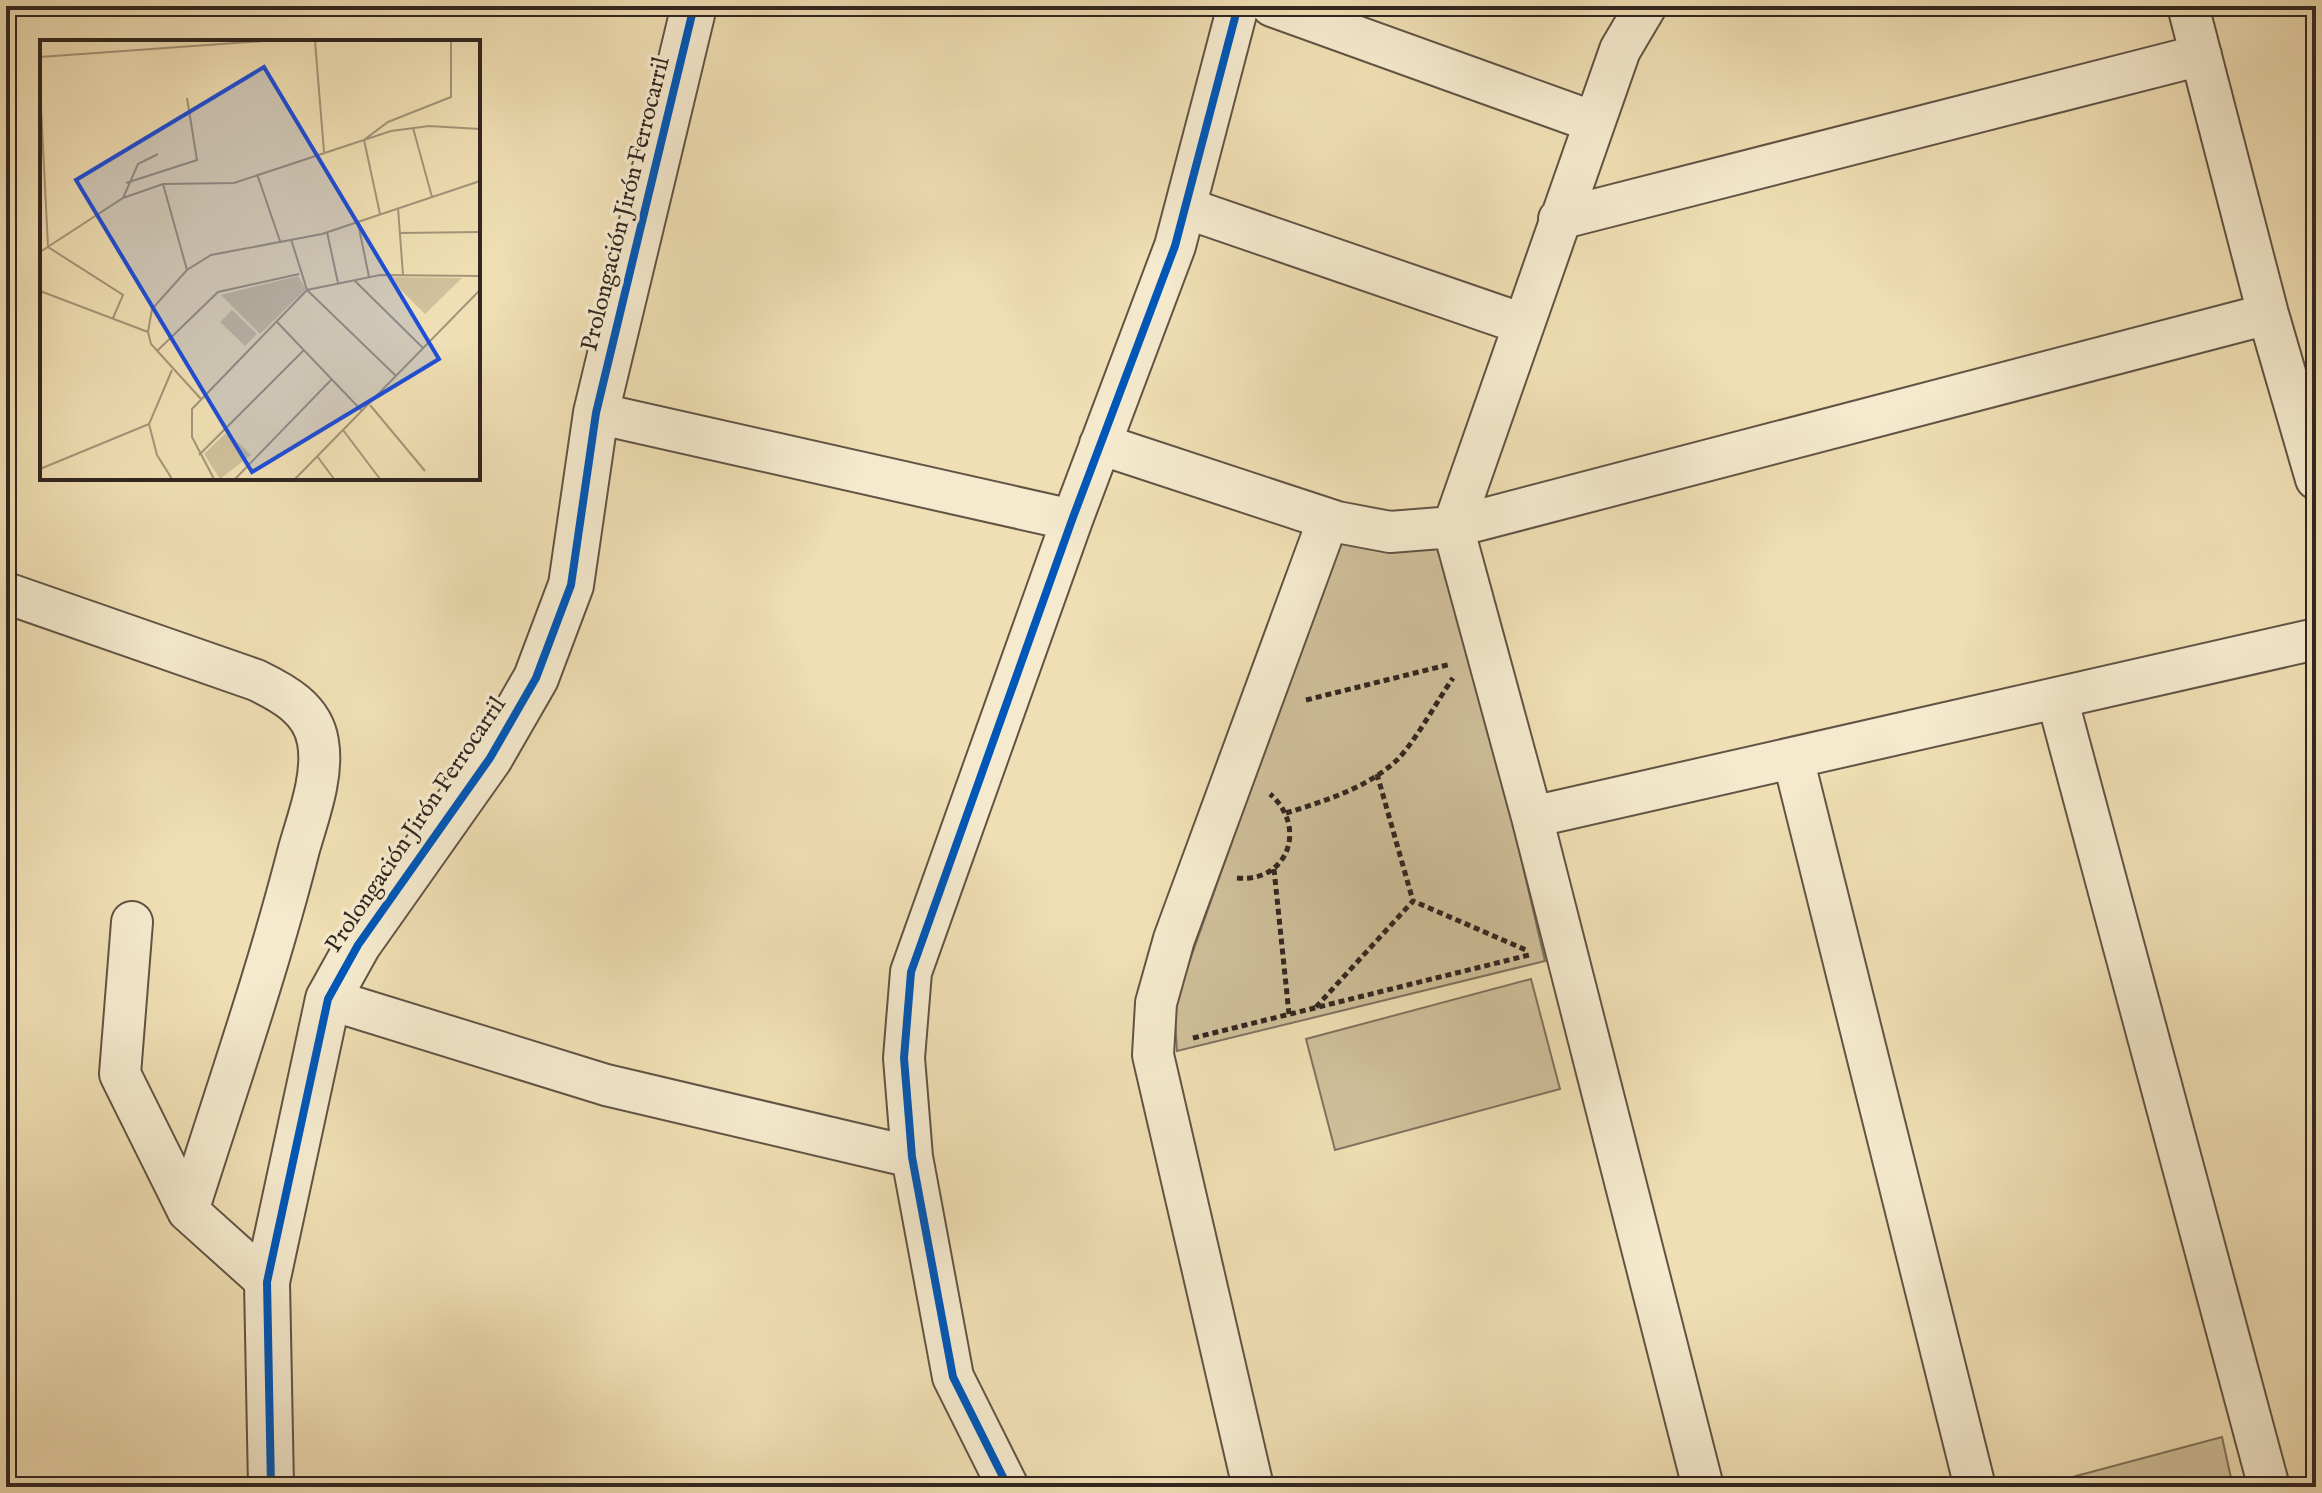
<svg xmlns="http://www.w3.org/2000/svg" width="2322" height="1493" viewBox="0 0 2322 1493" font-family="'IM FELL English',serif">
  <rect width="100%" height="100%" fill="#f0dfb4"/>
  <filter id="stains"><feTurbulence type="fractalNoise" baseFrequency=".0025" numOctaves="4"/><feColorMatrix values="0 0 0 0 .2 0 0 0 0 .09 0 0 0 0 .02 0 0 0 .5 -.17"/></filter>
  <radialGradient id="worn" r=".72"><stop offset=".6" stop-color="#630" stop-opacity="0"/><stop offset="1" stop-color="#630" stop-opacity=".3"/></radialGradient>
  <path fill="#d0c09b" stroke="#80735e" stroke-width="2" d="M 1342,532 L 1445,533 L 1545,961 L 1177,1051 L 1174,1005 Z
    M 1531,979 L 1560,1089 L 1335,1150 L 1306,1039 Z
    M 2222,1437 L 2233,1487 L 2035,1487 Z"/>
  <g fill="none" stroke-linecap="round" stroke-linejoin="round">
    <g stroke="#615445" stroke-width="44">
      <path id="minor" d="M 1272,6 L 1594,122
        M 1646,6 L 1620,50 L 1453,527 L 1532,817 L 1703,1487
        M 2188,6 L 2268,314 L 2316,479
        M 1186,208 L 1523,324
        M 1559,219 L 2201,55
        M 596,413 L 1072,520
        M 1100,444 L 1337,522 L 1390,532 L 1453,527 L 2268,314
        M 6,593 L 256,680 C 283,693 313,709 318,742 C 324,776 308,817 299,849 C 268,971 226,1091 188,1211
        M 2057,698 L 2269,1487
        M 1793,758 L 1975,1487
        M 1532,817 L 2316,639
        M 132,922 L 120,1074 L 188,1211 L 267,1282
        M 328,999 L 606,1085 L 912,1157
        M 1008,1487 L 953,1377 L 912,1157 L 904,1058 L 911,972 L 1072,520 L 1175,246 L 1238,6
        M 1253,1487 L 1153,1055 L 1156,1003 L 1174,939 L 1328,520"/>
    </g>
    <g stroke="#615445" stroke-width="48">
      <path id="tertiary" d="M 271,1487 L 267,1282 L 328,999 L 358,945 L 490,758 L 536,678 L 571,585 L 596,413 L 694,6"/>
    </g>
    <path stroke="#312620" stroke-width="5" stroke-dasharray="6 4" stroke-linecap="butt" d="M 1306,700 L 1451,664
      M 1377,774 L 1413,901
      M 1286,813 C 1325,801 1367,788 1397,760 C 1415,742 1437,701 1453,678
      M 1274,869 L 1289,1014
      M 1237,878 C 1288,883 1308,827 1270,794
      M 1316,1007 L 1413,901 L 1526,950
      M 1193,1038 L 1529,955"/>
    <use href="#minor" stroke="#f5eace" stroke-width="40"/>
    <use href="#tertiary" stroke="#f5eace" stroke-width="44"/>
    <g stroke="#f5eace" stroke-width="13">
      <path id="cycleway" d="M 271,1487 L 267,1282 L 328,999 L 358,945 L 490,758 L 536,678 L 571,585 L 596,413 L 694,6
        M 1008,1487 L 953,1377 L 912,1157 L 904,1058 L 911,972 L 1072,520 L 1175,246 L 1238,6"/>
    </g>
    <use href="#cycleway" stroke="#0057b8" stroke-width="8"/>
  </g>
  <g text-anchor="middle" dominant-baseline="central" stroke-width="7" stroke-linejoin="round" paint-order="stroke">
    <g font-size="24" fill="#312620" stroke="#f5eace">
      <text transform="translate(626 204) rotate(-76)">Prolongación Jirón Ferrocarril</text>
      <text transform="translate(416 825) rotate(-56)">Prolongación Jirón Ferrocarril</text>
    </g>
  </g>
  <g transform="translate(40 40)">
    <rect width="440" height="440" fill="#f0dfb4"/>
    <path d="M 258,236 L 266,249 L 220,294 L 181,255 ZM 348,237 L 422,238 L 385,274 ZM 192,270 L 217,294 L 205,306 L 180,282 ZM 187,392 L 211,415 L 180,439 L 164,414 Z" fill="#d0c09b"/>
    <path fill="none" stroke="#a49579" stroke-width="2" d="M 275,1 L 284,112M 0,17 L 224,1M 0,46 L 8,207 L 83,255 L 73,278M 373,88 L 392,157M 217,134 L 240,201M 86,143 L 157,120 L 147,58M 123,144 L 147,230M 83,158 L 98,124 L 118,114M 358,168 L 363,235M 340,174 L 324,100 L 348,82 L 411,57 L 411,1M 318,183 L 329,237M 287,192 L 298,243M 359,193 L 440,192M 251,199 L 267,250 L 356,336M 0,212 L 83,158 L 123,144 L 194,143 L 351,91 L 389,86 L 440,89M 314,240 L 383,308M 0,251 L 108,292M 237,282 L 322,371M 117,311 L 178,252 L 259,234M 161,359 L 111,304 L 108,292 L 112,269 L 147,230 L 171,215 L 282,194 L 440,141M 330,365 L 385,431M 303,390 L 340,439M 159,415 L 264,310M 277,416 L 294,439M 0,429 L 109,384M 132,439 L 117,415 L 109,384 L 132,330M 174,439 L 152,397 L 152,369 L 267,250 L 340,235 L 440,236M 195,439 L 292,339M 255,439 L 440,250"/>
    <path fill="#1d4ed8" fill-opacity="0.15" stroke="#1d4ed8" stroke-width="4" d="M 224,27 L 399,319 L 212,432 L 36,140 Z"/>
    <rect width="440" height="440" fill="none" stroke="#312620" stroke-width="4"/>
  </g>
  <rect width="2322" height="1493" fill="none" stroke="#f0dfb4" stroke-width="32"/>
  <rect x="8" y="8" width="2306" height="1477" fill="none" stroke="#312620" stroke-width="4"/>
  <rect x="16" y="16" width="2290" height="1461" fill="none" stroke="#312620" stroke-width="2"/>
  <rect width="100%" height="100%" filter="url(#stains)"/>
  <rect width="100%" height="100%" fill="url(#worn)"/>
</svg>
